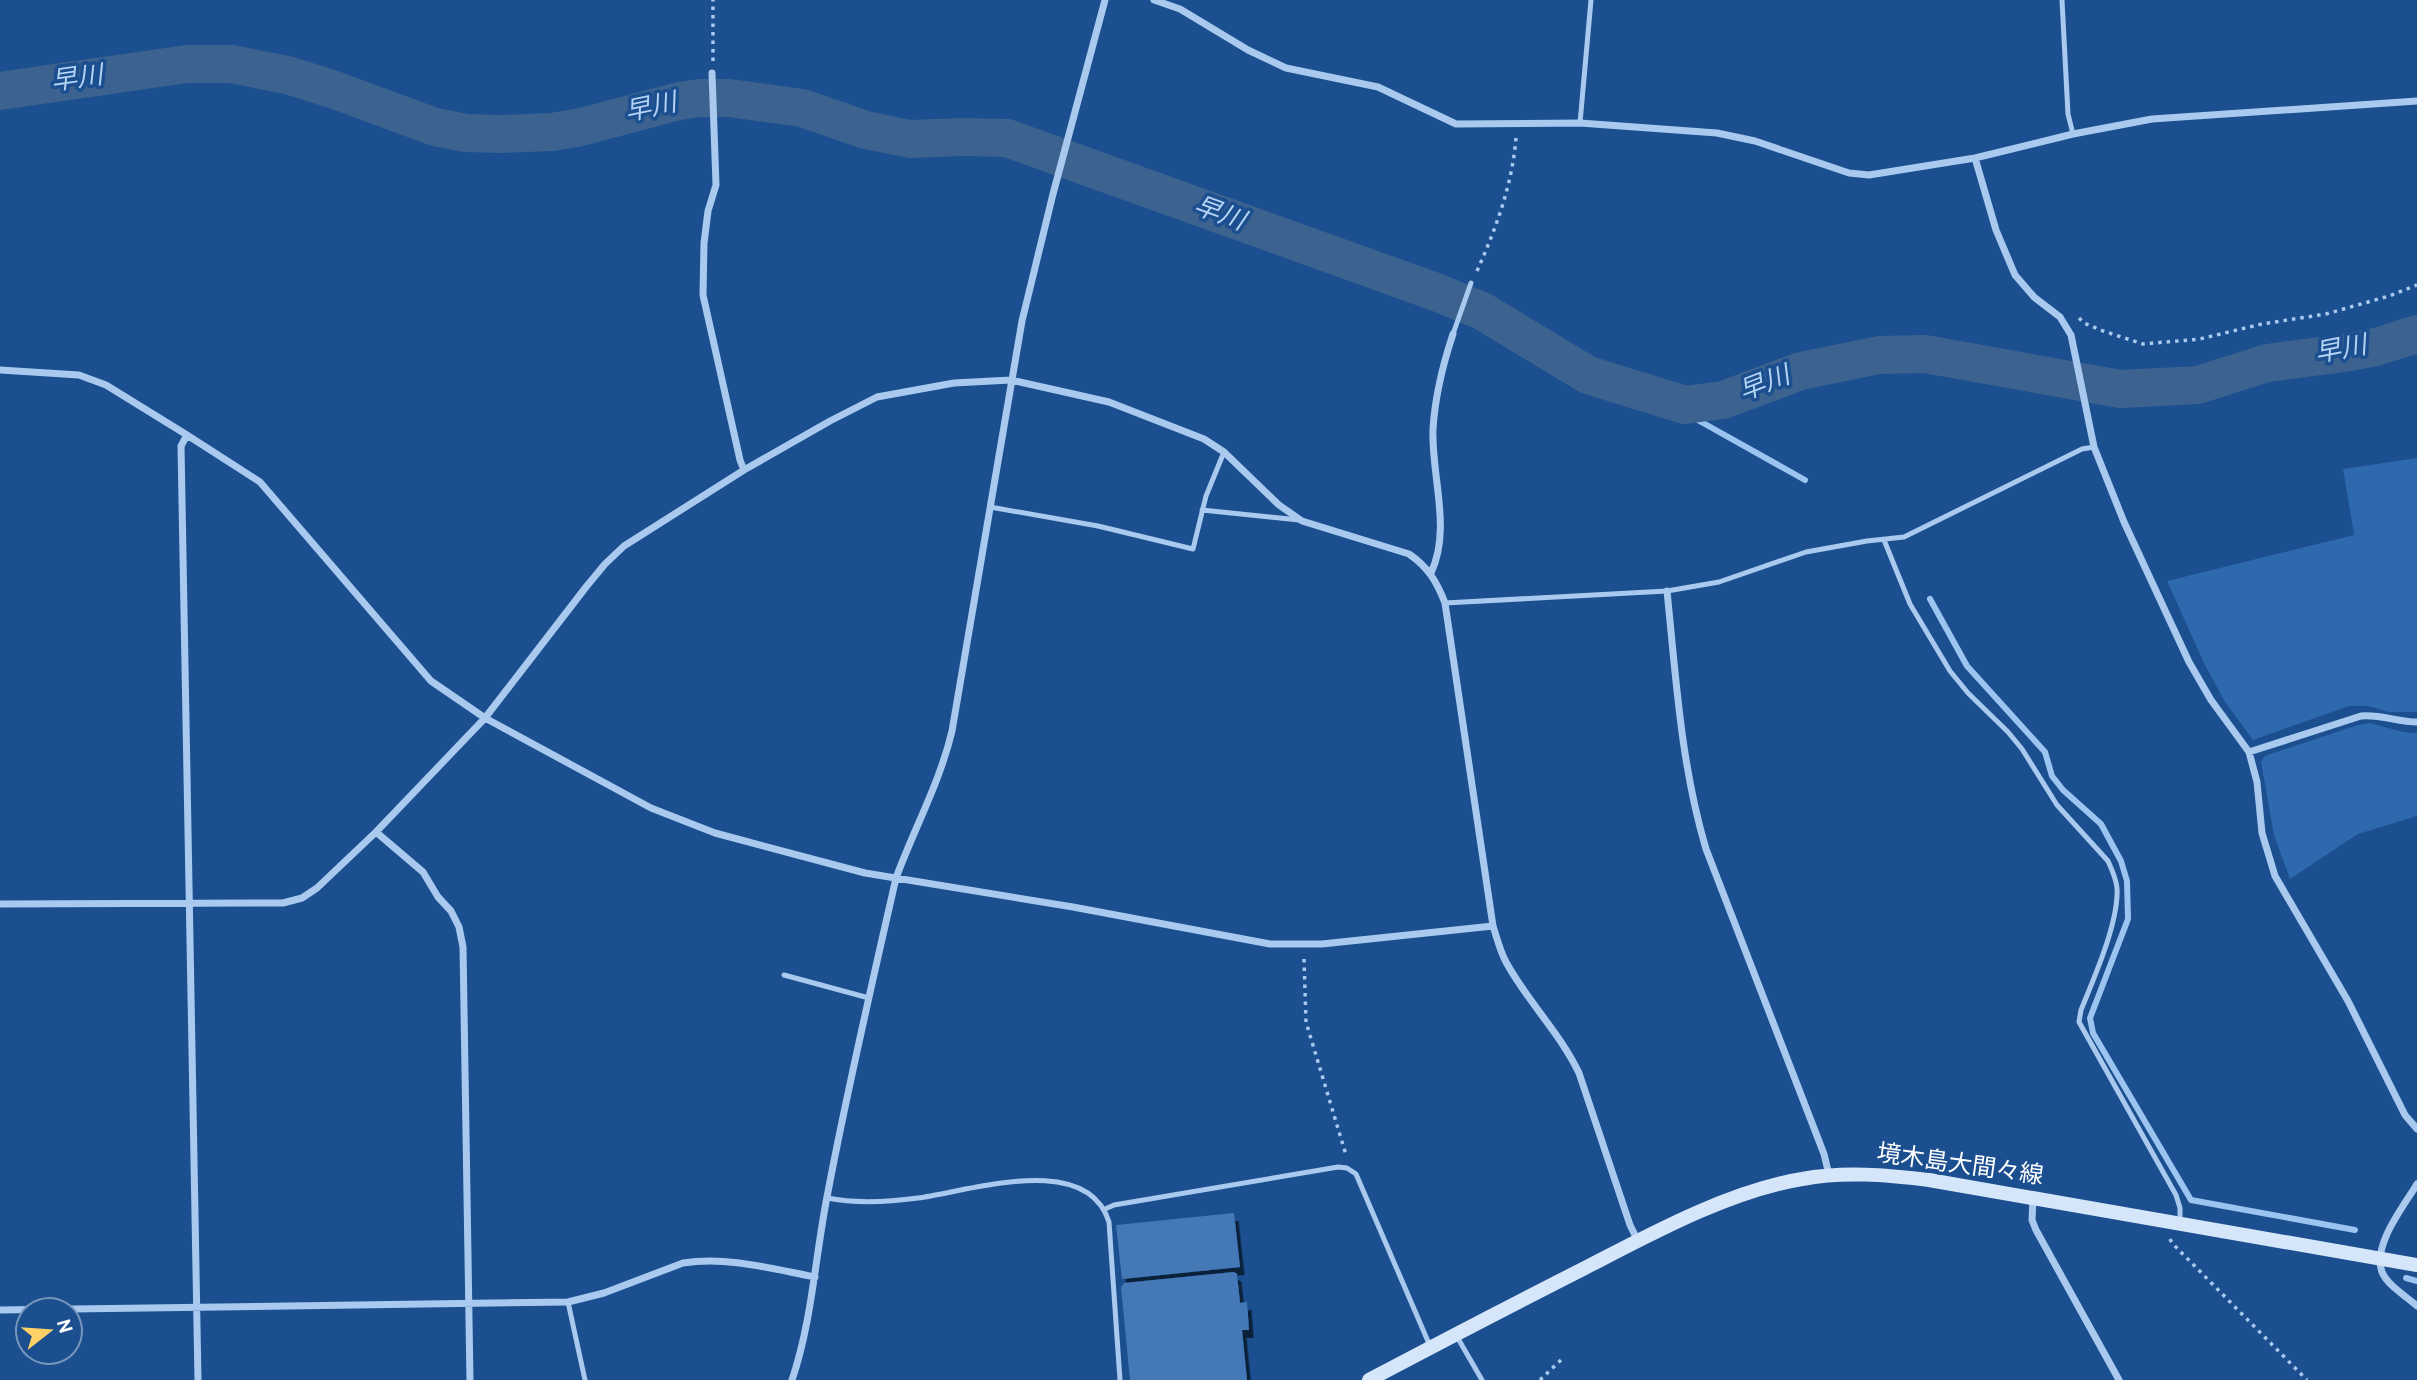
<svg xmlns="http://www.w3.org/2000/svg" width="2417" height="1380" viewBox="0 0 2417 1380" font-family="Overpass,'Noto Sans JP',sans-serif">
  <defs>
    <filter id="shadow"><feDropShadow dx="4.5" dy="8" stdDeviation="0" flood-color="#0009"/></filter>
  </defs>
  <rect width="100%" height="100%" fill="#1b4f8f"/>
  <path fill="#2e69ad" d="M 2417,458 L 2417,712 L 2388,712 L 2368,706 L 2349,706 L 2253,740 L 2225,702 L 2204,663 L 2167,581 L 2354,535 L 2343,469 Z
    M 2370,723 L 2403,732 L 2417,733 L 2417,816 L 2358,834 L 2290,879 L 2274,835 L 2261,762 L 2265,756 L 2358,725 Z"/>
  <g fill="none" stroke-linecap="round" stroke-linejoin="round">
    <path stroke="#9cc4f0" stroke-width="6" d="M 1685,405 L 1696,419 L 1805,480
      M 1930,599 L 1967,666 L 2045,752 L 2052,776 L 2063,790 L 2101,824 L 2121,861 L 2127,881 L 2128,919 L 2090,1018 L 2093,1033 L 2191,1200 L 2355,1230
      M 2406,1278 L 2417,1281"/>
    <path stroke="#3c6290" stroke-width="38" d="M 0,91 L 187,64 L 231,64 L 287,75 L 332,89 L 435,127 L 466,133 L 500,134 L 552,132 L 581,127 L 679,101 L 700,98 L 729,98 L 802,108 L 866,130 L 910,139 L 962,137 L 1007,138 L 1436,292 L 1482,311 L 1588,375 L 1685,405 L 1723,400 L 1801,371 L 1879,355 L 1925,354 L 2120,389 L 2198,385 L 2267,363 L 2344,353 L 2376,347 L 2417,334"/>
  </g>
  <path fill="#4478b7" filter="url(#shadow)" d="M 1234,1213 L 1240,1267 L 1122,1279 L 1116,1225 Z
    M 1234,1272 L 1237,1274 L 1240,1303 L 1247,1302 L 1249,1330 L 1242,1330 L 1247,1380 L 1130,1380 L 1121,1287 L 1124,1283 Z"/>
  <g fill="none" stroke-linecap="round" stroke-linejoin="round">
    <path stroke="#a9c9ee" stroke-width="3.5" stroke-dasharray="3.5 5" stroke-linecap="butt" d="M 713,61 L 713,0
      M 1477,271 C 1496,228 1512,186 1516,138
      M 2079,318 L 2084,323 L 2103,331 L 2143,344 L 2200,339 L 2262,324 L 2326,314 L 2389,296 L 2417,285
      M 1304,959 L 1306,1022 L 1346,1155
      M 2170,1239 L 2172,1243 L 2307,1380
      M 1540,1380 L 1563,1358"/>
    <path stroke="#a9c9ee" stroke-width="5" d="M 2062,0 L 2068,114 L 2073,134
      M 1580,123 L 1591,0
      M 1453,334 L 1471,283
      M 990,507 L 1098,526 L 1193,549 L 1206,496 L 1224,452
      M 1202,510 L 1299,520
      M 1884,540 L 1910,604 L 1950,671 L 1968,693 L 2008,732 L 2022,749 L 2057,805 L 2108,861 C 2112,870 2116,878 2117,888 C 2119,922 2094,978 2081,1010 L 2079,1022 L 2176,1195 L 2180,1208 L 2180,1223
      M 1445,603 L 1667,591 L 1719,582 L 1806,552 L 1867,541 L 1904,537 L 2082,449 L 2094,447
      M 784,975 L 869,998
      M 827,1198 C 857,1204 888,1202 918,1198 C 970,1191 1087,1151 1109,1222 L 1120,1380
      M 1105,1209 L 1114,1205 L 1338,1167 L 1347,1168 L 1356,1174 L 1430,1346
      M 568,1302 L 585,1380
      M 1456,1335 L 1482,1380"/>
    <path stroke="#a9c9ee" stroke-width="7" d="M 1154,0 L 1180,9 L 1248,50 L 1286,68 L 1378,87 L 1456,124 L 1580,123 L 1717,133 L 1755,141 L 1849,173 L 1869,175 L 1975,158 L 2073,134 L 2152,119 L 2417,101
      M 712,73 L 716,185 L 708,211 L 704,243 L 703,295 L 740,460 L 744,470
      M 1975,158 L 1996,230 L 2015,275 L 2034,297 L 2060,317 L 2071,335 L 2094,447 L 2124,522 L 2189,662 L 2211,700 L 2249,752 L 2257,782 L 2262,833 L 2275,876 L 2348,1001 L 2405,1115 L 2417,1129
      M 0,370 L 79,375 L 106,385 L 187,435 L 260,482 L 431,681 L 485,718 L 651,808 L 715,833 L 865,873 L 1073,907 L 1270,944 L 1322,944 L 1493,926
      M 187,435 L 181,446 L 198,1380
      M 1431,573 C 1452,528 1431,476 1433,429 C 1435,397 1443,364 1453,334
      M 1667,591 C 1676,678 1681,765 1706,849 L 1824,1154 L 1829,1175
      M 2249,752 L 2361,716 C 2380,714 2398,722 2417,722
      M 376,832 L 423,872 L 438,897 L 451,911 L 459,927 L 463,947 L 470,1380
      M 0,904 L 283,903 L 302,898 L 317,888 L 376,832 L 485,718 L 586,587 L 605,564 L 624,546 L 744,470 L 830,421 L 877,397 L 954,383 L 1011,380 L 1109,402 L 1204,439 L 1224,452 L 1279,505 L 1302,521 L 1409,554 C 1428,567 1437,582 1445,603 L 1493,926 C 1497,938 1500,951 1506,962 C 1527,1001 1560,1033 1579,1073 L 1630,1225 L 1638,1241
      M 2417,1184 C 2404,1206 2372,1245 2382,1272 C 2388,1286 2406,1296 2417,1306
      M 2033,1199 L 2032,1220 L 2036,1230 L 2119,1380
      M 0,1310 L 568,1302 L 604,1293 L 683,1263 C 728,1256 772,1269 815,1277
      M 792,1380 C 812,1321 815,1258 827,1197 C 847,1090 872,984 896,878 C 914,829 940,782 952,731 L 1022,321 L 1053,194 L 1105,0"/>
    <path stroke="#d6e6fa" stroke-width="14" d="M 1369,1380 C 1439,1343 1510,1306 1581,1270 C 1647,1236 1728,1191 1802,1179 C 1844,1171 1887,1175 1929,1180 L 2417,1265"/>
  </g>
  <g text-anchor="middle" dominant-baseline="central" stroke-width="7" stroke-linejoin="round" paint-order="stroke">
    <g font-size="24" fill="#fff" stroke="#1b4f8f">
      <text transform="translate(1960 1166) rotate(8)">境木島大間々線</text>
    </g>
    <g font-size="26" font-style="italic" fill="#b5d3f5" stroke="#1b4f8f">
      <text transform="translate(77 80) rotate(-8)">早川</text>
      <text transform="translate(651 109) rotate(-12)">早川</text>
      <text transform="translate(1219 215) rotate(20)">早川</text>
      <text transform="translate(2341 351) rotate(-11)">早川</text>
      <text transform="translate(1765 385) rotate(-21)">早川</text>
    </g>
  </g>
  <g transform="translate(49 1331) rotate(73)"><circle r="33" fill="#1b4f8f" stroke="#7695bc" stroke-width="2"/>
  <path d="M0-5L12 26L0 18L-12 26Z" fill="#ffd166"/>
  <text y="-10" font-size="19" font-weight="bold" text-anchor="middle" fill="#ffffff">N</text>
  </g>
</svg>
